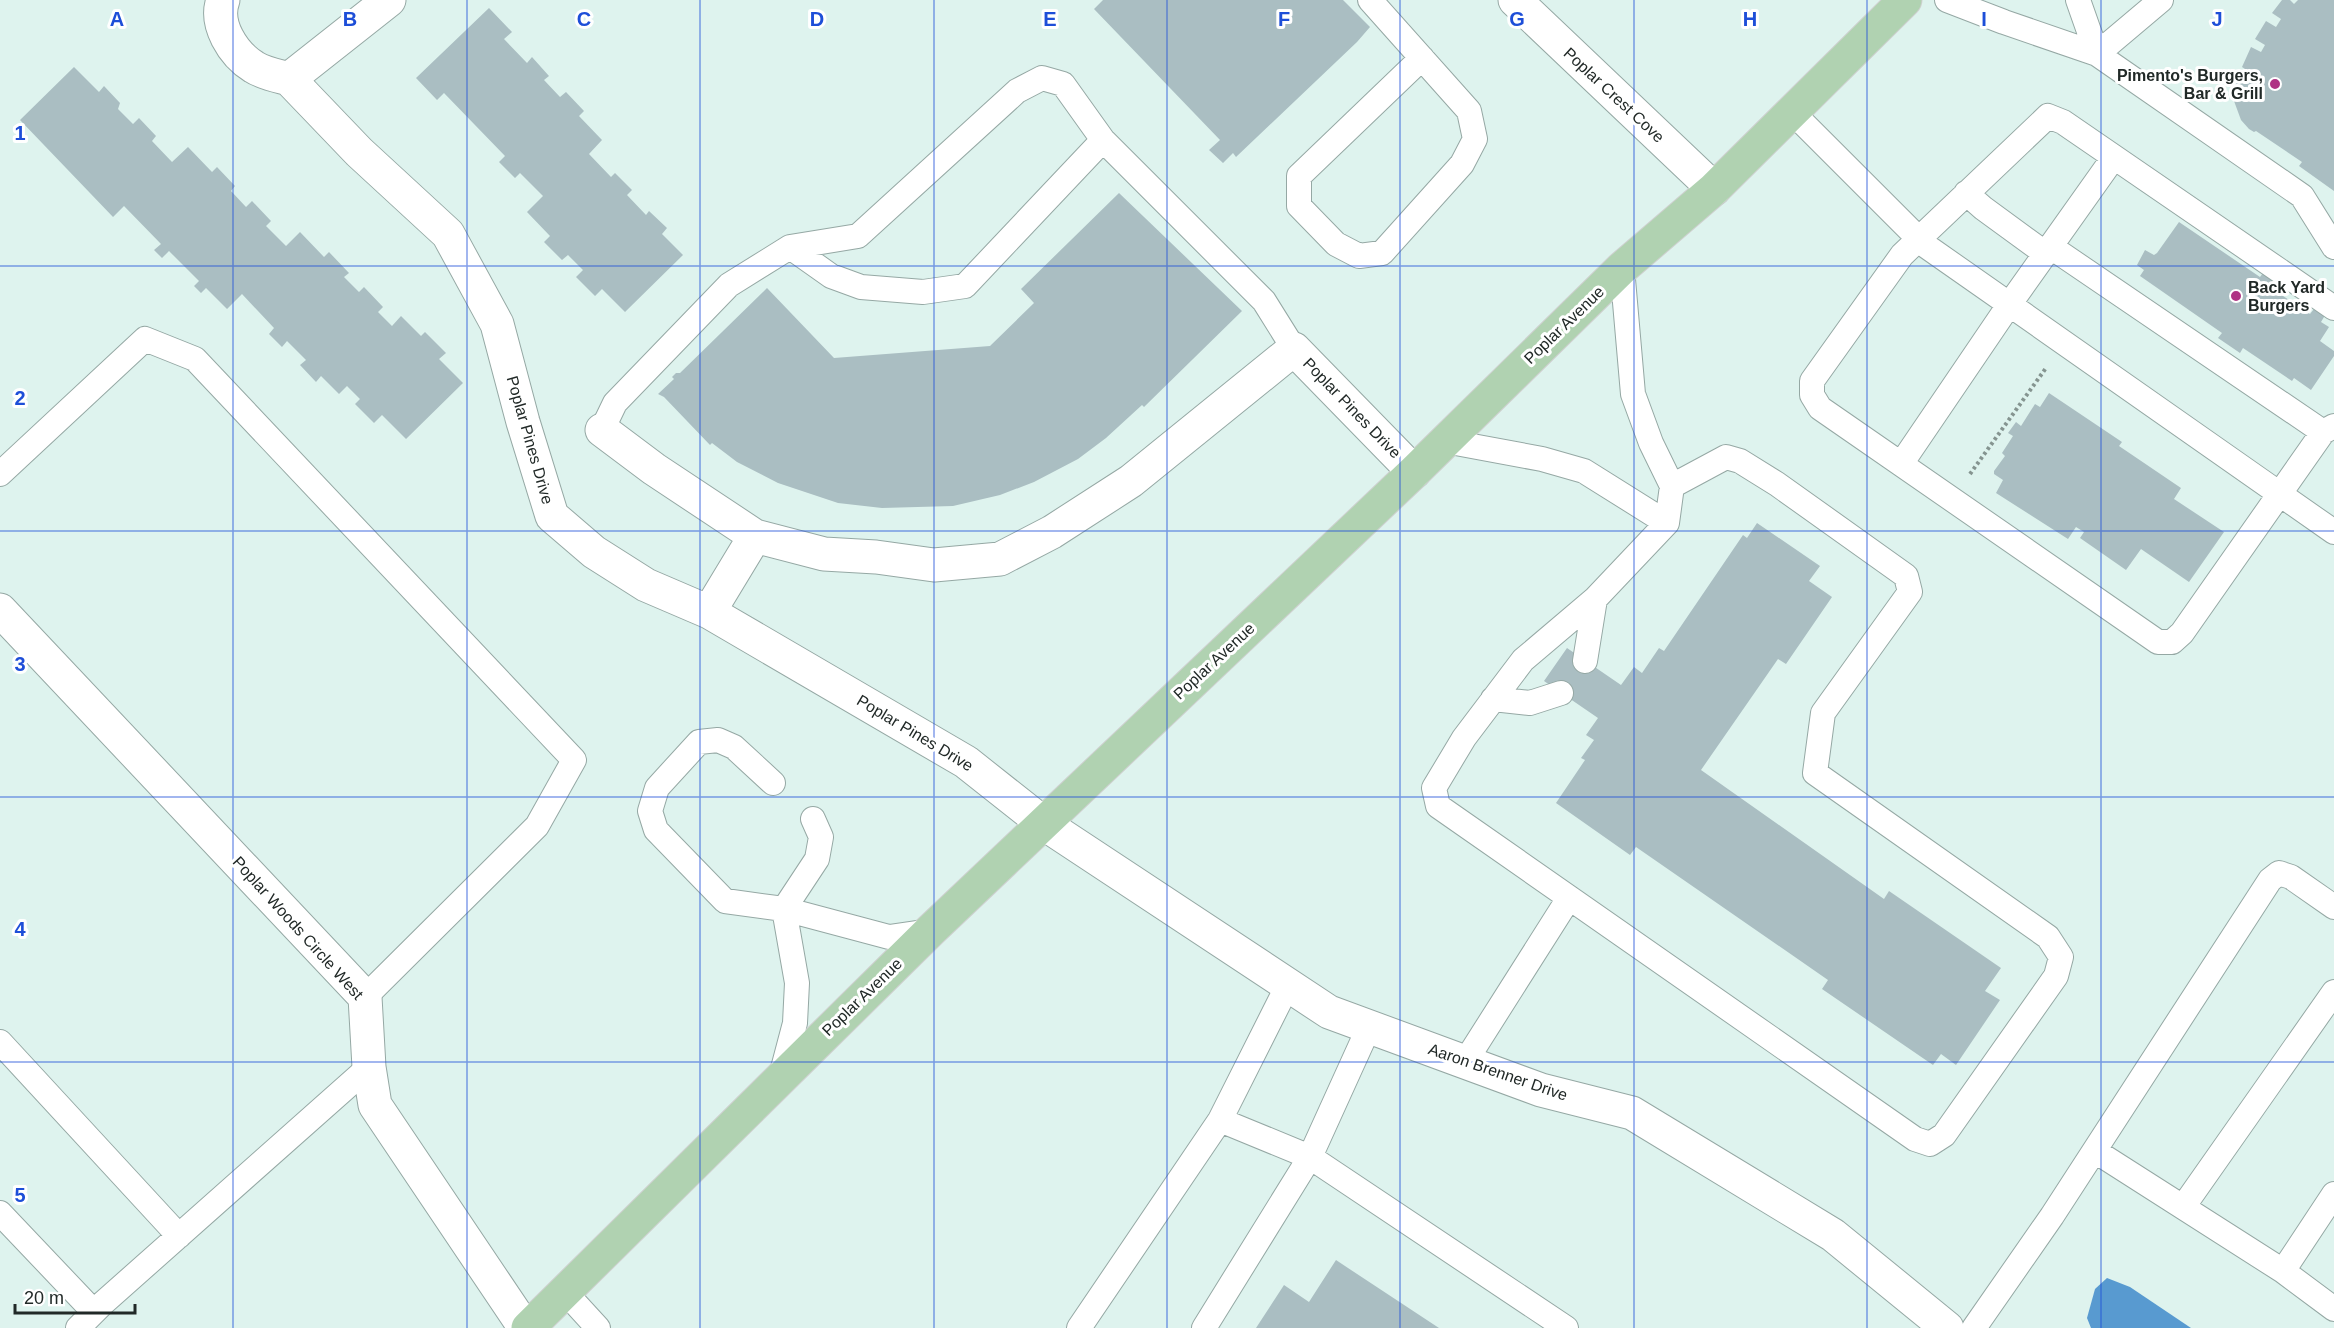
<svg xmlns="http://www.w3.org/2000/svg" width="2334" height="1328" viewBox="0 0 2334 1328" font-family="Helvetica,sans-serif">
  <rect width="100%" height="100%" fill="#def3ee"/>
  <path fill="#589ad0" d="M 2107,1278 L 2130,1287 L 2191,1328 L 2091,1328 L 2087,1318 L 2095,1289 Z"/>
  <path fill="#aabec2" d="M 1103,0 L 1343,0 L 1370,27 L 1357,42 L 1236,157 L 1233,153 L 1223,163 L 1209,150 L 1220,140 L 1094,9 Z
    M 2282,0 L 2290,0 L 2294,4 L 2298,0 L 2334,0 L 2334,191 L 2299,166 L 2302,162 L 2256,131 L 2254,132 L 2249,129 L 2241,120 L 2234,101 L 2234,92 L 2239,72 L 2247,73 L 2248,71 L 2242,67 L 2251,47 L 2261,52 L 2265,45 L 2255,39 L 2266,21 L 2276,27 L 2281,19 L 2272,13 Z
    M 489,8 L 512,32 L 504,39 L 527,63 L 532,57 L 549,76 L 544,80 L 560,97 L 566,92 L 584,111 L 579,116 L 602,140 L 589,154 L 611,177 L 615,173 L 632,190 L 627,195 L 646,215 L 649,211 L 667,228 L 662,234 L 683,255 L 625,312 L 602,289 L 595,296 L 576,277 L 583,270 L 568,255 L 562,260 L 544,242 L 550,236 L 527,212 L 543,196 L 520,173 L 515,178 L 499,162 L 505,156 L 444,93 L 437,100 L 416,78 Z
    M 74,67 L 99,92 L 104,86 L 120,103 L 118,109 L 133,124 L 139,118 L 156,136 L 152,141 L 172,162 L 188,147 L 212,172 L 217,167 L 235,186 L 231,191 L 246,207 L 252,201 L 271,221 L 266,226 L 286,246 L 300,232 L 324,257 L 329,252 L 349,273 L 344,277 L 359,292 L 364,287 L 383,307 L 378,312 L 392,326 L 401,316 L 421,336 L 425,332 L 446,353 L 439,359 L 463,383 L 406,439 L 382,415 L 374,423 L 355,404 L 360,399 L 347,386 L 339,394 L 321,376 L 316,382 L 300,365 L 306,360 L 287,341 L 282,347 L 269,334 L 274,328 L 242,294 L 227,309 L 206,288 L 201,293 L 194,286 L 199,281 L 169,251 L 162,258 L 154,250 L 161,244 L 124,206 L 113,217 L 20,120 Z
    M 1119,193 L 1242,311 L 1144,407 L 1142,405 L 1106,438 L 1078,459 L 1034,482 L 1000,495 L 953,506 L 882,508 L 838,503 L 778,483 L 737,462 L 712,443 L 710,445 L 664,397 L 658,394 L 674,379 L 672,377 L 676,373 L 680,373 L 767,288 L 834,358 L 990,346 L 1034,303 L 1021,289 Z
    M 2179,222 L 2260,277 L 2263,273 L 2282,275 L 2277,283 L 2281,286 L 2277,292 L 2310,314 L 2317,305 L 2327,312 L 2321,322 L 2329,327 L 2320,341 L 2334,351 L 2334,356 L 2311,390 L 2294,378 L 2292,381 L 2243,348 L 2240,353 L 2218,338 L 2222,333 L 2140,276 L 2144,270 L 2137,265 L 2145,250 L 2154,255 L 2157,253 Z
    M 2049,393 L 2122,442 L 2119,446 L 2181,488 L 2174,499 L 2224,532 L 2189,582 L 2141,549 L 2126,570 L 2080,538 L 2084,532 L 2076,527 L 2068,539 L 1996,493 L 2003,480 L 1994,474 L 1994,471 L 2005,456 L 2002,453 L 2013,436 L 2008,433 L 2016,422 L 2021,426 L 2035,404 L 2040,407 Z
    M 1757,523 L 1820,566 L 1809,581 L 1832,597 L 1786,664 L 1778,659 L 1701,770 L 1884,899 L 1889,891 L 2001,968 L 1985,991 L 2000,1000 L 1956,1065 L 1941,1054 L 1933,1065 L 1822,989 L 1828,980 L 1636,847 L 1630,855 L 1556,803 L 1585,760 L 1581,758 L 1594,740 L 1586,735 L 1598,718 L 1544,681 L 1567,648 L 1621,685 L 1634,667 L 1642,673 L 1659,648 L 1664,651 L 1743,535 L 1747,538 Z
    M 1336,1260 L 1348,1268 L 1439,1328 L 1256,1328 L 1284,1285 L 1309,1302 Z"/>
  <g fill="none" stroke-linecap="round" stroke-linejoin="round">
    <g stroke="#95a8a4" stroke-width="26">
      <path id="lane" d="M 1370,0 L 1469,111 L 1475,139 L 1462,164 L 1382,253 L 1359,256 L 1336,244 L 1299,206 L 1299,176 L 1422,58
        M 1947,0 L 2004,22 L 2097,54
        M 2078,0 L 2097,54
        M 2161,0 L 2097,54 L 2302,196 L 2334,247
        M 1792,112 L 1926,246 L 2334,532
        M 1966,193 L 1983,208 L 2046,254
        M 790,247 L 831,276 L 861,287 L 923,292 L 965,286 L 1103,140
        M 2051,247 L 2323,432
        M 2334,308 L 2063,122 L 2048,116 L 1902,255 L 1812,381 L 1812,395 L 1820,408 L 2158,642 L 2172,642 L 2182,633 L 2323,432 L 2334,426
        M 602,430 L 615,403 L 729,285 L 790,247 L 858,236 L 1017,91 L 1042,78 L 1063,84 L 1103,140 L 1264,301 L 1294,349
        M 1445,441 L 1542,459 L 1584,471 L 1667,523 L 1672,486 L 1651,443 L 1633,394 L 1622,268
        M 1901,464 L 2009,305 L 2114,157
        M 0,474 L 145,339 L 195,359 L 574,760 L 537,826 L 365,997
        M 1667,523 L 1595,599 L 1523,660 L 1464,738 L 1434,788 L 1438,806 L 1915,1139 L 1930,1144 L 1944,1135 L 2056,976 L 2061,957 L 2048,937 L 1815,773 L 1823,713 L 1910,592 L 1906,576 L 1777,484 L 1740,461 L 1726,457 L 1672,486
        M 1585,661 L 1595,599
        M 1493,699 L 1530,703 L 1561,693
        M 773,783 L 734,747 L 718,740 L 699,742 L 657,788 L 650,811 L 656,830 L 725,901 L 784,909 L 889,937 L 930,931
        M 1288,985 L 1220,1120 L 1310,1157 L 1566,1328
        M 0,1042 L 179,1236
        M 1465,1062 L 1569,898
        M 781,1076 L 795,1023 L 797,983 L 784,909 L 817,859 L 821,837 L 813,819
        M 2095,1151 L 2283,1271
        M 2334,1194 L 2283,1271 L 2334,1309
        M 2183,1207 L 2334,992
        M 0,1213 L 94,1312
        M 565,1292 L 598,1328
        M 78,1328 L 102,1304 L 369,1067
        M 1079,1328 L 1220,1120
        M 1204,1328 L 1310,1157 L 1369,1027
        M 1974,1328 L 2052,1216 L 2270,880 L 2279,873 L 2291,877 L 2334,907"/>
    </g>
    <g stroke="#95a8a4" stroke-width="35">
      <path id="street" d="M 223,0 C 214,24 233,54 254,67 C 263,73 278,76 289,79
        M 389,0 L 289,79 L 359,152 L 448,234 L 497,324 L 523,422 L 552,516 L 594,552 L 646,585 L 709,612 L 966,762 L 1043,823 L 1329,1012 L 1541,1090 L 1632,1113 L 1833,1235 L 1947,1328
        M 1515,0 L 1714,189
        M 602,430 L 654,469 L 755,536 L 824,554 L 876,557 L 934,565 L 1000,559 L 1052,532 L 1131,481 L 1294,349 L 1414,472
        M 0,610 L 365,997 L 369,1067 L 375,1105 L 525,1328
        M 709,612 L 755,536"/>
    </g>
    <g stroke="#ced0cf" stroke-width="35">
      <path id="primary" d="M 528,1328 L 930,931 L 1414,472 L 1622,268 L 1714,189 L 1905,0"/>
    </g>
    <path stroke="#859490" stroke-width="4" stroke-dasharray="3 3" stroke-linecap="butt" d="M 1970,474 L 2046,368"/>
    <use href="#lane" stroke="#fff" stroke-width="24"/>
    <use href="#street" stroke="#fff" stroke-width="33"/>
    <use href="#primary" stroke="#b0d2b1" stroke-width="33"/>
  </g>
  <path fill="none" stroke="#1d4ed8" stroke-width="1.5" stroke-opacity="0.55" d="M 233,0 L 233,1328M 467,0 L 467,1328M 700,0 L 700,1328M 934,0 L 934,1328M 1167,0 L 1167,1328M 1400,0 L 1400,1328M 1634,0 L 1634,1328M 1867,0 L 1867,1328M 2101,0 L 2101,1328M 0,266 L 2334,266M 0,531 L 2334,531M 0,797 L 2334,797M 0,1062 L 2334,1062"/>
  <g fill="#af3384" stroke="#fff" stroke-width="2">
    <circle cx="2275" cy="84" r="6"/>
    <circle cx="2236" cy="296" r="6"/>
  </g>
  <g text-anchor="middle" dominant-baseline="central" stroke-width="6" stroke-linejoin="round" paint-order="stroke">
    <g font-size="16" font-weight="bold" fill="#212927" stroke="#fff" text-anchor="end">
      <text x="2263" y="75">Pimento's Burgers,<tspan x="2263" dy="18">Bar &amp; Grill</tspan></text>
      <text x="2248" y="287" text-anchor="start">Back Yard<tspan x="2248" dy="18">Burgers</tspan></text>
    </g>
    <g font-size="16" fill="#212927" stroke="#fff">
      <text transform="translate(1614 95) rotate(43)">Poplar Crest Cove</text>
      <text transform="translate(1564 325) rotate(-44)">Poplar Avenue</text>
      <text transform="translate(1352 408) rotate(46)">Poplar Pines Drive</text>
      <text transform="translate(530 440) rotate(74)">Poplar Pines Drive</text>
      <text transform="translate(1214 661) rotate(-43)">Poplar Avenue</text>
      <text transform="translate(915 733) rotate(31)">Poplar Pines Drive</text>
      <text transform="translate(298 928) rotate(48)">Poplar Woods Circle West</text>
      <text transform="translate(862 997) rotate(-44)">Poplar Avenue</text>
      <text transform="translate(1498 1072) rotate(19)">Aaron Brenner Drive</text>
    </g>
  </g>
  <g font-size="20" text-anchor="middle" font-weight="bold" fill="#1d4ed8" stroke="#fff" stroke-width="6" stroke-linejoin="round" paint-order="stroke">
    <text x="117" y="26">A</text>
    <text x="350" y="26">B</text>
    <text x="584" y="26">C</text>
    <text x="817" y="26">D</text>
    <text x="1050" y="26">E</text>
    <text x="1284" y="26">F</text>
    <text x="1517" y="26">G</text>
    <text x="1750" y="26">H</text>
    <text x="1984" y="26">I</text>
    <text x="2217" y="26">J</text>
    <text x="20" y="140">1</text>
    <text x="20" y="405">2</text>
    <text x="20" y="671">3</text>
    <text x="20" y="936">4</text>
    <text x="20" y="1202">5</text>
  </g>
  <path d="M15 1304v9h120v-9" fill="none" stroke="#212927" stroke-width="3"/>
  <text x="24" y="1304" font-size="18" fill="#212927" stroke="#ffffff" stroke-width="4.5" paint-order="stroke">20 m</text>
</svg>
